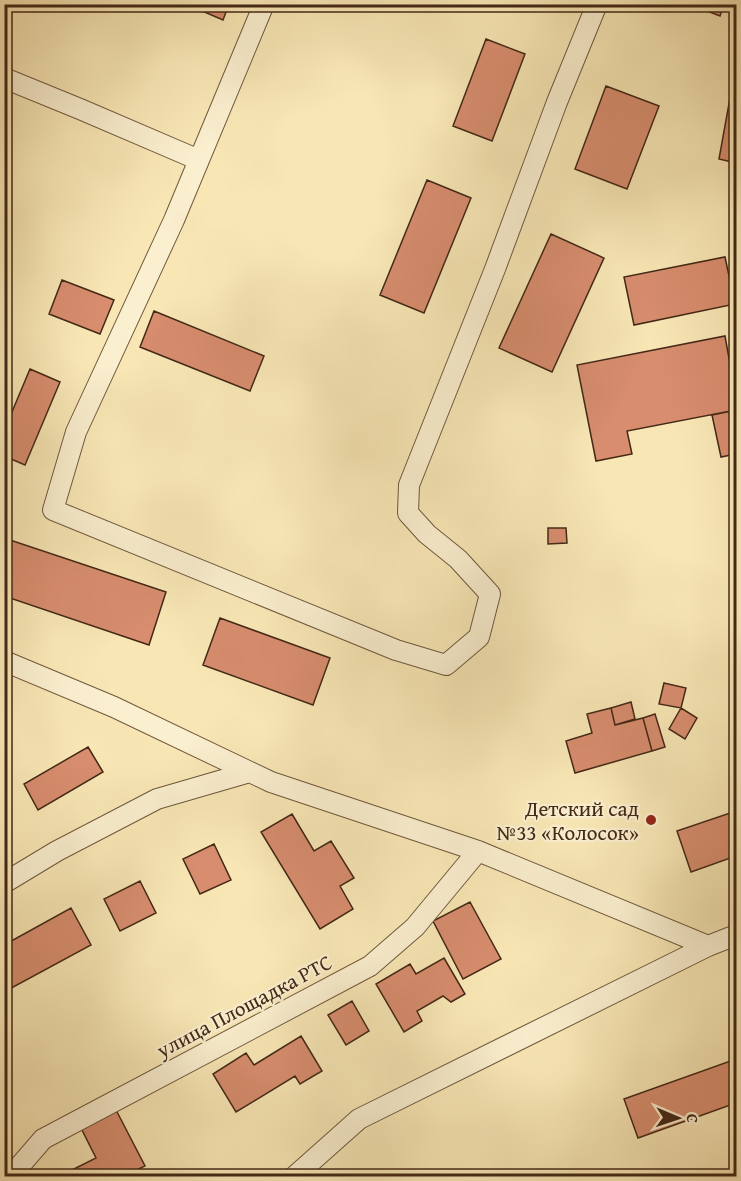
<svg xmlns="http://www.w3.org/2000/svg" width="741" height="1181" viewBox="0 0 741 1181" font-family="'Gentium Book Plus',serif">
  <rect width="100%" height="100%" fill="#f8e7b5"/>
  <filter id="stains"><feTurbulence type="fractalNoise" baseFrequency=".00333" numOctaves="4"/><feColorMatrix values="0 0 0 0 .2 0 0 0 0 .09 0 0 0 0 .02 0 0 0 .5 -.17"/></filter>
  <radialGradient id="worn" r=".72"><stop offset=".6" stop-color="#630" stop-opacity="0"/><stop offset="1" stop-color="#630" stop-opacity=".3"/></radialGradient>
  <path fill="#d78d6e" stroke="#432816" stroke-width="1.5" d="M 186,4 L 229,4 L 223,20 Z
    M 689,4 L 724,4 L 720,16 Z
    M 486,39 L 525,54 L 492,141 L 453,126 Z
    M 736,65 L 736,163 L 719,159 Z
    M 606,86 L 659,106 L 627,189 L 575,169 Z
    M 427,180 L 471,198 L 424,313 L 380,295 Z
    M 551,234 L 604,258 L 552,372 L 499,348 Z
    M 725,257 L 735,304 L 634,325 L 624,277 Z
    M 62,280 L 114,300 L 100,334 L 49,314 Z
    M 154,311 L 264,356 L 250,391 L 140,347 Z
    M 725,336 L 736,397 L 736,410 L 627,431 L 632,454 L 596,461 L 577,365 Z
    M 30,369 L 60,382 L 25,465 L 4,456 L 4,431 Z
    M 736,410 L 736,437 L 734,438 L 736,454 L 721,457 L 712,415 Z
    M 548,528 L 566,528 L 567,543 L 548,544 Z
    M 4,538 L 166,592 L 149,645 L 4,596 Z
    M 220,618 L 330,658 L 313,705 L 203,665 Z
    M 664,683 L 686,688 L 681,708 L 659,704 Z
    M 631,702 L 635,719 L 615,725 L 611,708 Z
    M 611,708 L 615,725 L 643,718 L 652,751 L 575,773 L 566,741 L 592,733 L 587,714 Z
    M 681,708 L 697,718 L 685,739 L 669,729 Z
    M 655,714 L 665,747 L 652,751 L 643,718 Z
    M 88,747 L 103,772 L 38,810 L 24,784 Z
    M 736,811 L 736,856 L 691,872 L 677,831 Z
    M 292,814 L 314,851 L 331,841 L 354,878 L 340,886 L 353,909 L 320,929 L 261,832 Z
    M 214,844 L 231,880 L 200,894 L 183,859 Z
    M 140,881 L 156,913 L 120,931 L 104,899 Z
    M 470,902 L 501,959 L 463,979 L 433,921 Z
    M 71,908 L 91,945 L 4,992 L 4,945 Z
    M 444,958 L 465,994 L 451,1002 L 443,996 L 417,1011 L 422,1021 L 404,1032 L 376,984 L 410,964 L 416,974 Z
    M 352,1001 L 369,1031 L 346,1045 L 328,1015 Z
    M 301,1036 L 322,1071 L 300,1084 L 295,1076 L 236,1112 L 213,1074 L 246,1053 L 254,1065 Z
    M 736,1059 L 736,1103 L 638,1138 L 624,1099 Z
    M 115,1108 L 145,1166 L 124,1176 L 60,1176 L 96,1158 L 80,1126 Z"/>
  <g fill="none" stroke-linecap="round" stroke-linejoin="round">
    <g stroke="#70583e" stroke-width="22">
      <path id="minor" d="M 264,4 L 174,220 L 76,432 L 53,510 L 396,650 L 446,665 L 479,637 L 490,594 L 458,559 L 427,534 L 408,513 L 409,485 L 495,269 L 557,102 L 597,4
        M 4,78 L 80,109 L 199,160
        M 4,661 L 114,707 L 271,782 L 478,851 L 708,946
        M 4,883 L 57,851 L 157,799 L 250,772
        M 11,1176 L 43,1139 L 370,966 L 415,927 L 478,851
        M 295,1176 L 359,1119 L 708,946 L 736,935"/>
    </g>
    <use href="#minor" stroke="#faefcf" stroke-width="20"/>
  </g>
  <circle fill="#8f2418" stroke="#faefcf" stroke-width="2" cx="651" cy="820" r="6"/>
  <g text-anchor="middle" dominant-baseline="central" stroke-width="4.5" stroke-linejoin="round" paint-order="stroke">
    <g font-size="21" fill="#432816" stroke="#faefcf" text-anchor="end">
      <text x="639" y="808">Детский сад<tspan x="639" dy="24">№33 «Колосок»</tspan></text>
    </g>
    <g font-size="21" fill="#432816" stroke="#faefcf">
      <text transform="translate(244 1006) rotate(-28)">улица Площадка РТС</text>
    </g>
  </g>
  <rect width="741" height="1181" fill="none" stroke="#f8e7b5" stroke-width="24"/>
  <rect x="6" y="6" width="729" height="1169" fill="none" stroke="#432816" stroke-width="3"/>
  <rect x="12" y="12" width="717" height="1157" fill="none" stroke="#432816" stroke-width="1.5"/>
  <g transform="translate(678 1118) rotate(92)" stroke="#faefcf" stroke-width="4.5" paint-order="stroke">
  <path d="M0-4.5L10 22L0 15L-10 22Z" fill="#432816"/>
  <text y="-9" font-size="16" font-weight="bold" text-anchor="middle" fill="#432816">С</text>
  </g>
  <rect width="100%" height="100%" filter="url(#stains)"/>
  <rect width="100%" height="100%" fill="url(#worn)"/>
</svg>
